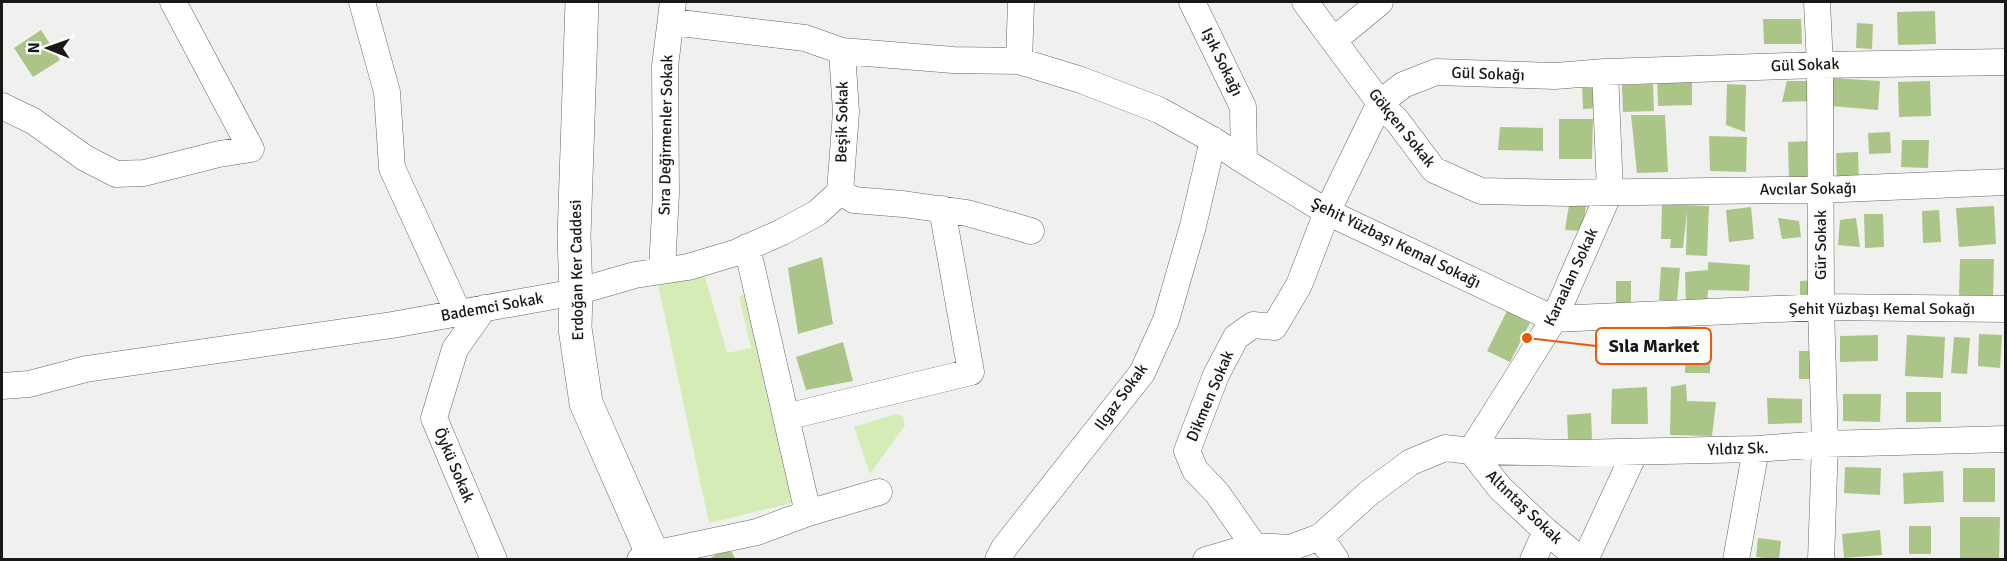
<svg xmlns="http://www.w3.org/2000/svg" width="2007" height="561" viewBox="0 0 2007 561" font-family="Signika,sans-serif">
  <rect width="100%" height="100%" fill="#f0f1ee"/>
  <path fill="#d5ecb6" d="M 704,273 L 727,353 L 751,348 L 739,297 L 750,291 L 796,502 L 709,523 L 658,284 Z
    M 896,414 L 903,417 L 905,425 L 870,474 L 854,427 Z"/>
  <path fill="#abc488" d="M 1935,11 L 1936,44 L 1898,45 L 1897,12 Z
    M 1763,19 L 1801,19 L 1802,44 L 1764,44 Z
    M 1857,23 L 1873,24 L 1872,49 L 1856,48 Z
    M 41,30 L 60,60 L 33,77 L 14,48 Z
    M 1657,78 L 1692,78 L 1692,105 L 1658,106 Z
    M 1833,78 L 1880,81 L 1878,110 L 1831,106 Z
    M 1787,81 L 1812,81 L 1813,101 L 1782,102 Z
    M 1930,81 L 1931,116 L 1899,117 L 1898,82 Z
    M 1653,84 L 1654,111 L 1623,112 L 1622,85 Z
    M 1727,84 L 1746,85 L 1745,132 L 1726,125 Z
    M 1582,85 L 1603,85 L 1604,108 L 1583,109 Z
    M 1631,115 L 1665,115 L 1668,172 L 1637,173 Z
    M 1559,119 L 1593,119 L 1592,159 L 1559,159 Z
    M 1500,127 L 1543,128 L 1543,151 L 1498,150 Z
    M 1890,132 L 1891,153 L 1869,154 L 1868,133 Z
    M 1709,136 L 1747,137 L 1746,172 L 1710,171 Z
    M 1902,140 L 1929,140 L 1928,168 L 1901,167 Z
    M 1810,141 L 1812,182 L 1789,183 L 1788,142 Z
    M 1858,152 L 1859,180 L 1837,181 L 1836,153 Z
    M 1662,204 L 1709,206 L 1707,256 L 1686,255 L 1687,211 L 1683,248 L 1670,248 L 1671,239 L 1661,239 Z
    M 1569,205 L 1586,207 L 1582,231 L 1565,230 Z
    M 1994,206 L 1996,244 L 1959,247 L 1956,208 Z
    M 1751,207 L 1754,239 L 1729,242 L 1726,210 Z
    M 1939,210 L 1941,242 L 1923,243 L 1922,211 Z
    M 1864,214 L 1883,214 L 1884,247 L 1865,248 Z
    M 1778,218 L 1799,221 L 1801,237 L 1782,239 Z
    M 1856,218 L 1860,247 L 1838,245 L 1840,220 Z
    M 822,257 L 833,324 L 798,334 L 788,268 Z
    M 1960,259 L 1994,259 L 1993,298 L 1959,297 Z
    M 1708,262 L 1750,265 L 1749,291 L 1708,290 L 1707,306 L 1686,307 L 1685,272 L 1708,270 Z
    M 1661,267 L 1680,268 L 1677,300 L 1659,300 Z
    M 1816,280 L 1816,306 L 1800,306 L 1800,281 Z
    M 1616,281 L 1631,281 L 1631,309 L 1616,308 Z
    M 1507,311 L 1530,323 L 1510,362 L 1487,351 Z
    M 1710,330 L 1710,373 L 1685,373 L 1686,331 Z
    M 1646,332 L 1682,333 L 1681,364 L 1646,363 Z
    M 1979,334 L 2002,335 L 2000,368 L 1978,366 Z
    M 1878,335 L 1878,361 L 1840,362 L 1840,336 Z
    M 1907,335 L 1945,337 L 1943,378 L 1905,376 Z
    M 1954,337 L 1970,338 L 1967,374 L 1951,373 Z
    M 843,342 L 853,381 L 806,390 L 796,357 Z
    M 1799,351 L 1816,351 L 1816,379 L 1799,379 Z
    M 1686,384 L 1687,401 L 1716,402 L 1712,436 L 1670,435 L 1671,387 Z
    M 1647,387 L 1648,424 L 1611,424 L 1612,389 Z
    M 1906,392 L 1941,392 L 1941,422 L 1906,422 Z
    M 1843,394 L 1881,394 L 1880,422 L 1843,421 Z
    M 1767,398 L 1802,399 L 1802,423 L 1768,424 Z
    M 1591,413 L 1592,440 L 1568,439 L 1567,415 Z
    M 1845,467 L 1881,468 L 1880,495 L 1844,493 Z
    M 1963,468 L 1995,468 L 1995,502 L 1963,502 Z
    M 1943,471 L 1944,502 L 1904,504 L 1903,473 Z
    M 1960,517 L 2000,517 L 1999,560 L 1960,560 Z
    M 1909,526 L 1931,526 L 1931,554 L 1909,554 Z
    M 1880,530 L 1882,555 L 1844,558 L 1842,534 Z
    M 1758,538 L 1781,541 L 1779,560 L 1756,557 Z
    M 729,547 L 736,560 L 707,560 Z"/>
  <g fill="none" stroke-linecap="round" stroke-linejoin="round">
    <g stroke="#656764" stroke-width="27">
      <path id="minor" d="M 362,2 L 387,92 L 392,168 L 458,312
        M 1192,2 L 1243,107 L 1244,161
        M 1305,2 L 1380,103 L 1398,122 L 1434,170 L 1481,191 L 1568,193 L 1841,189 L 2006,182
        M 1817,2 L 1820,65 L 1821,307 L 1825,444 L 1821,560
        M 672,22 L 805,38 L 842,51 L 953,60 L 1019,61 L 1081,80 L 1159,110 L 1213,140 L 1244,161 L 1327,212 L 1554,319 L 1821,307 L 2006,309
        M 1334,40 L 1380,2
        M 1019,61 L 1021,2
        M 2,106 L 33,121 L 85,158 L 116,174 L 144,173 L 219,154 L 251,149 L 173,2
        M 840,192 L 846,112 L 842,51
        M 747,247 L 808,513
        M 662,270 L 666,193 L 665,66 L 673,2
        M 484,308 L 455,349 L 434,418 L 494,560
        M 2,386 L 29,384 L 86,369 L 392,325 L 576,292 L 635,275 L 688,267 L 735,253 L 782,232 L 817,213 L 840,192 L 854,200 L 903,204 L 967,213 L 1031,231
        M 786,417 L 971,372 L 942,209
        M 1471,451 L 1554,319 L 1610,191 L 1605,72
        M 1471,451 L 1500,488 L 1546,531 L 1581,560
        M 1320,537 L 1336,560
        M 1254,546 L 1217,493 L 1195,470 L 1187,451 L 1216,375 L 1236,337 L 1253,325 L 1274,327 L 1299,285 L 1327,212 L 1380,103 L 1403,85 L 1436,72 L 1555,76 L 1605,72 L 1820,65 L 2006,62
        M 640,560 L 653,554 L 757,532 L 808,513 L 879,492
        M 998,560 L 1004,548 L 1142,373 L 1166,320 L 1193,226 L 1213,140
        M 1206,560 L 1254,546 L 1290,548 L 1320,537 L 1369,493 L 1411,462 L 1445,448 L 1471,451 L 1573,453 L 1756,449 L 1825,444 L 2006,439
        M 1533,560 L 1546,531
        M 1585,560 L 1635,452
        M 1736,560 L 1756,449"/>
    </g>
    <g stroke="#656764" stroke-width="34">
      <path id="major" d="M 582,2 L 574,237 L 576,292 L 575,328 L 586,403 L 655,560"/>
    </g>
    <use href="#minor" stroke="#fff" stroke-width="26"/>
    <use href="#major" stroke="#fff" stroke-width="33"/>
  </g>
  <g text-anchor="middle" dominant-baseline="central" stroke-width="4.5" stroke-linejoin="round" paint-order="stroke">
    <g font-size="16" fill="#181917" stroke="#fdfefb">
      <text transform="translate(1222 62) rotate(64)">Işık Sokağı</text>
      <text transform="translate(1805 65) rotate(-2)">Gül Sokak</text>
      <text transform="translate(1488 74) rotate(2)">Gül Sokağı</text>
      <text transform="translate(842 122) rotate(-89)">Beşik Sokak</text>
      <text transform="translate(1402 128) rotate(51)">Gökçen Sokak</text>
      <text transform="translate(666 135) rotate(-89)">Sıra Değirmenler Sokak</text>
      <text transform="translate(1808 189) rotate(-1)">Avcılar Sokağı</text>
      <text transform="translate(1396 243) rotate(26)">Şehit Yüzbaşı Kemal Sokağı</text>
      <text transform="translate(1821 245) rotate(-90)">Gür Sokak</text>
      <text transform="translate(577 270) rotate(-91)">Erdoğan Ker Caddesi</text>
      <text transform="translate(1571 277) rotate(-65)">Karaalan Sokak</text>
      <text transform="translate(492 307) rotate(-10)">Bademci Sokak</text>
      <text x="1882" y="309">Şehit Yüzbaşı Kemal Sokağı</text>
      <text transform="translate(1210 396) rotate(-67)">Dikmen Sokak</text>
      <text transform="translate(1121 397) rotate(-54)">Ilgaz Sokak</text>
      <text transform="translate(1738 449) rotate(-2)">Yıldız Sk.</text>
      <text transform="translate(454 465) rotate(67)">Öykü Sokak</text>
      <text transform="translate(1524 507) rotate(44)">Altıntaş Sokak</text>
    </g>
  </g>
  <path fill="none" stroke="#e8590c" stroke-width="2" d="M1527 338L1596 346"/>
  <circle fill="#e8590c" stroke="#fdfefb" stroke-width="2" cx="1527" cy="338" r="6"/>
  <rect fill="#fdfefb" stroke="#e8590c" stroke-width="2" x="1596" y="328" width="115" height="36" rx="6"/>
  <g font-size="18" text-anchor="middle" font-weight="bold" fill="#181917">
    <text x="1654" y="352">Sıla Market</text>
  </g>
  <rect width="2007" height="561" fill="none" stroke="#181917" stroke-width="6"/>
  <g transform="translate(48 48) rotate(271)" stroke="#fdfefb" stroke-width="4.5" paint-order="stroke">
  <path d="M0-4.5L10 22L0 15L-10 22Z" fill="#181917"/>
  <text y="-9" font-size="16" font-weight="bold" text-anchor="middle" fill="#181917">N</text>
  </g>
</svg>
